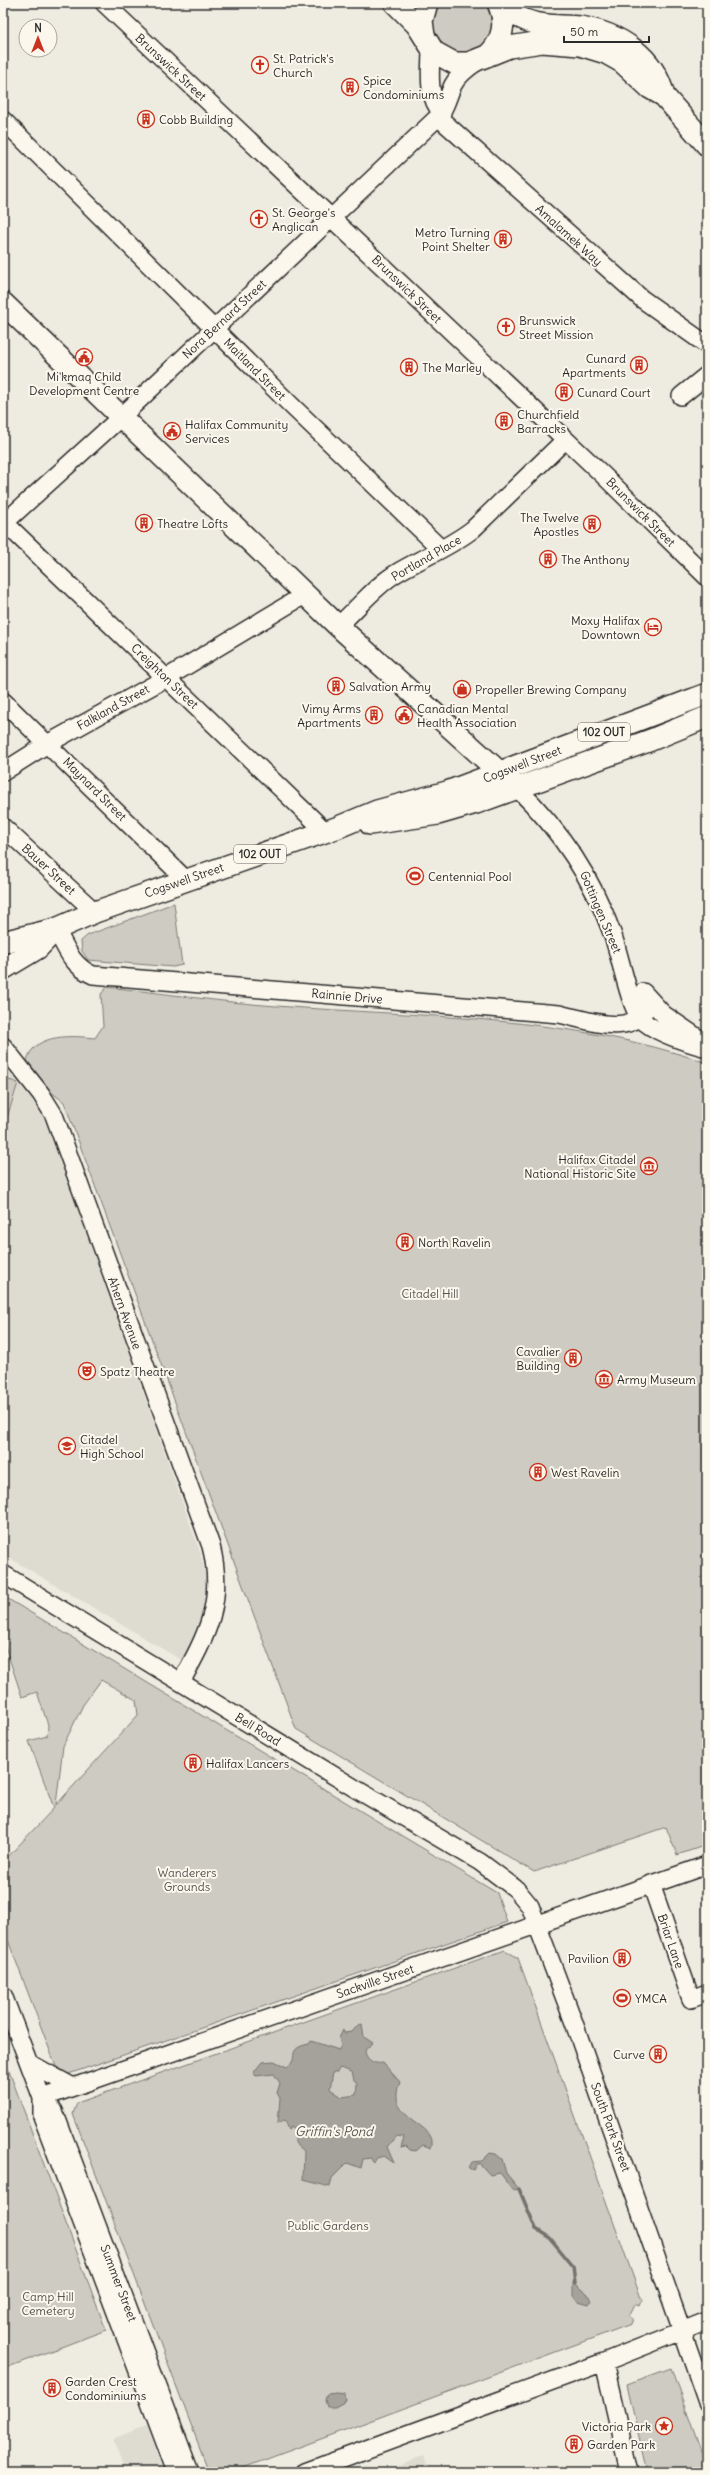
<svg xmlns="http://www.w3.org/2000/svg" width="710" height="2475" viewBox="0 0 710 2475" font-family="Delius,sans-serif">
  <rect width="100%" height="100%" fill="#eeebe0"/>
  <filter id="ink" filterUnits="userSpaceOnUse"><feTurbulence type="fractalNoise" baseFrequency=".025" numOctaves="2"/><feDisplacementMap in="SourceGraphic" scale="8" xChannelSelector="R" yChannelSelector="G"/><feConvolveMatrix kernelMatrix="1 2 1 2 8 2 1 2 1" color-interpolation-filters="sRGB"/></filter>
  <g filter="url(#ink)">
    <path fill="#dedbd1" d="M 3,1062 L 35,1099 L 51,1133 L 200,1552 L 206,1577 L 203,1617 L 194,1640 L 181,1660 L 3,1554 Z
      M 147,2425 L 164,2472 L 125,2472 L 113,2439 Z
      M 423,2456 L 429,2472 L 378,2472 Z"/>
    <path fill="#cecbc2" stroke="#7c7b76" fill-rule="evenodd" d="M 435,3 L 490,3 L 493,10 L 494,35 L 477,52 L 454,55 L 433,38 L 433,7 Z
      M 174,903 L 182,965 L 173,967 L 88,960 L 82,951 L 81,941 L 88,935 Z
      M 107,987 C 163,993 220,1002 276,1006 C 421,1017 569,1015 707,1063 L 707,1845 L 677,1855 L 666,1827 L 534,1872 L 296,1729 L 64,1102 L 51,1092 L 27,1060 C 35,1032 75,1036 95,1038 L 103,1026 L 101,994 Z
      M 3,1078 L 18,1083 L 3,1130 Z
      M 3,1596 L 497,1893 L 507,1922 L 60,2077 L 3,1927 L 3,1862 L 54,1808 L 29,1741 L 47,1736 L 48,1725 L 37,1692 L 22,1697 L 3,1640 ZM 101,1680 L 136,1700 L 138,1715 L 56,1805 L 63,1746 L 83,1705 Z
      M 505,1950 L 518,1958 L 642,2301 L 640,2306 L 635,2304 L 629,2316 L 633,2319 L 631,2324 L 232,2472 L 209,2472 L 73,2114 L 77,2103 Z
      M 3,2055 L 106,2330 L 3,2369 Z
      M 671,2368 L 707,2468 L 707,2472 L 647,2472 L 627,2384 Z"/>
    <path fill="#a4a29a" stroke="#74726e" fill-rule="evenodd" d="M 362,2024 L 364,2037 L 373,2043 L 365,2050 C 365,2059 374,2065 383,2063 L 400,2082 C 383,2121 441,2123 431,2148 L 423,2145 L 416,2151 L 410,2150 L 406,2146 L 401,2147 L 404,2137 L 396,2136 L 387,2147 L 394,2163 L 384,2156 L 377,2158 L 373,2162 L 371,2158 L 363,2159 L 361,2168 L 347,2163 L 332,2178 L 330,2187 C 322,2185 312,2182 303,2180 L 304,2151 L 295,2143 L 295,2136 L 298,2131 L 291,2126 L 289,2130 L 285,2120 L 278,2123 L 280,2098 L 277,2093 L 280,2083 L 274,2074 L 256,2076 L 253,2073 L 262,2062 L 274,2061 L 287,2067 C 301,2058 284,2049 309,2044 L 311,2041 L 339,2050 L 341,2046 L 339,2038 L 343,2030 L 344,2033 L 352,2032 L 358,2025 ZM 340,2068 L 352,2072 L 354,2080 L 357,2083 L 356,2095 L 342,2097 L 330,2089 L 333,2072 L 337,2072 Z
      M 490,2153 L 496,2154 L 502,2159 L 506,2173 L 519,2189 L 513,2190 L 500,2173 L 490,2175 L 480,2164 L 476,2164 L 473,2170 L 468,2168 L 471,2162 L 482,2161 Z
      M 573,2282 L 588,2294 L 591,2301 L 589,2305 L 578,2302 L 573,2296 Z
      M 337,2393 L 345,2394 L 346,2401 L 335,2407 L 327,2407 L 325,2400 L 327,2394 Z"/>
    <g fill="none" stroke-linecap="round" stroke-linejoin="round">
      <path stroke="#74726e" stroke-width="3.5" d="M 519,2189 L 536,2229 L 550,2238 L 573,2266 L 575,2283"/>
      <g stroke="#2b2b2b" stroke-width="20">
        <path id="minor" d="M 104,3 L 602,474 L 707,577
          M 431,49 C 431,70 426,96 442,113
          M 438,117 L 642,299 L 707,345
          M 3,120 L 295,409 L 441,549
          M 681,396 L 707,375
          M 3,521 L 326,832
          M 3,524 L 121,417 L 438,117 C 446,108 448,95 453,85 C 458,75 469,67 478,61
          M 338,626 C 357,609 374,587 395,574 C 421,558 449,548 473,529 L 565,440
          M 3,701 L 185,879
          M 3,772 L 49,743 L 168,677 L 306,594
          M 517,788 C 560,830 592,877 612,933 C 619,951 630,1009 641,1019 C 655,1033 688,1043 707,1048
          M 3,827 L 95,912
          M 56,929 C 66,948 72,966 93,975 L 559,1014 C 588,1020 639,1041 649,1000
          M 643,992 L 663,1014 L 701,1040
          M 3,1046 L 41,1094 L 54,1115 L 211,1546 C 225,1601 207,1635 181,1682
          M 3,1574 L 356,1789 L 480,1862 L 516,1889 L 530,1906 L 573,2020 L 707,2402
          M 651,1884 L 691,1999 L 707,1993
          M 3,1995 L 42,2098 L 42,2116 L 176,2472
          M 29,2063 L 73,2087
          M 42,2098 L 707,1865
          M 42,2098 L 54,2111 L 190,2472
          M 604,2362 L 629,2472
          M 305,2472 L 604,2362 L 707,2321"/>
      </g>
      <g stroke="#2b2b2b" stroke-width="24">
        <path id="major" d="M 395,3 L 417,25 L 434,52 L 454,63 L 469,63 L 509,47 L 542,42 L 580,45 L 606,53 L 622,62 L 650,88 L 664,96 L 707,145
          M 500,3 C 509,11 520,19 531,22 C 547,27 563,25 580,27 C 619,33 654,56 664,96
          M 424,36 L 422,21 L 427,3
          M 487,56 C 503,42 507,22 498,3
          M 3,303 L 338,626 L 517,788
          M 370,824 L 438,814 L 476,803 L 651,740 L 707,717
          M 3,942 L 56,929 L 95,912 L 336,828 L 377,811 L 447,792 L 707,694
          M 3,969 L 38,948 L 56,929"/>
      </g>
      <use href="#minor" stroke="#fbf7ec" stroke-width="17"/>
      <use href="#major" stroke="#fbf7ec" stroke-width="21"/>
    </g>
  </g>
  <defs>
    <g id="church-ring" transform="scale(0.9)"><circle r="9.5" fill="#fbf7ec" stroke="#c8321e" stroke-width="1.5"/><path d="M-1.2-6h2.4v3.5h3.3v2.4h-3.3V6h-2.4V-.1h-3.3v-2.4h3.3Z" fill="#c8321e"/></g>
    <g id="building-ring" transform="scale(0.9)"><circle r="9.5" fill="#fbf7ec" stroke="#c8321e" stroke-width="1.5"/><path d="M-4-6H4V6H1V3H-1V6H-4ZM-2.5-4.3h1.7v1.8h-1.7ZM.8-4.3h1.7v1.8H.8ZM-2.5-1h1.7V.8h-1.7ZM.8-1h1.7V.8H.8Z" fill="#c8321e"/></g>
    <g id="civic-ring" transform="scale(0.9)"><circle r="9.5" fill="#fbf7ec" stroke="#c8321e" stroke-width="1.5"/><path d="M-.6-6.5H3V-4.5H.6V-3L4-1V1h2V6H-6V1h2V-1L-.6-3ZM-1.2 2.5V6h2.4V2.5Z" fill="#c8321e"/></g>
    <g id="hotel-ring" transform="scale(0.9)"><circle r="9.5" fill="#fbf7ec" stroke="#c8321e" stroke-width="1.5"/><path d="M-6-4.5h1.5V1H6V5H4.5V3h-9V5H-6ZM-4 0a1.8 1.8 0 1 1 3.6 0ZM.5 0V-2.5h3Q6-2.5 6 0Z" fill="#c8321e"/></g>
    <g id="shop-ring" transform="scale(0.9)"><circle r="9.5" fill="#fbf7ec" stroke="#c8321e" stroke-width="1.5"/><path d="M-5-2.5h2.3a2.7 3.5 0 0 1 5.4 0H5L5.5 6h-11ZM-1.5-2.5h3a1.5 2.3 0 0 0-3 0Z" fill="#c8321e"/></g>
    <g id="stadium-ring" transform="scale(0.9)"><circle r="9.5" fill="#fbf7ec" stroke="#c8321e" stroke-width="1.5"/><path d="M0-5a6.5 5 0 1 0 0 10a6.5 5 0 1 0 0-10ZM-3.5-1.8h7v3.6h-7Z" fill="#c8321e"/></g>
    <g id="museum-ring" transform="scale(0.9)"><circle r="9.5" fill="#fbf7ec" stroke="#c8321e" stroke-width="1.5"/><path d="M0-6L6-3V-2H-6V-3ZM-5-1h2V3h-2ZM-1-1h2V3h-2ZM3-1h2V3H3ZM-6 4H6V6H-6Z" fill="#c8321e"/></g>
    <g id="theatre-ring" transform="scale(0.9)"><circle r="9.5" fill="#fbf7ec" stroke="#c8321e" stroke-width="1.5"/><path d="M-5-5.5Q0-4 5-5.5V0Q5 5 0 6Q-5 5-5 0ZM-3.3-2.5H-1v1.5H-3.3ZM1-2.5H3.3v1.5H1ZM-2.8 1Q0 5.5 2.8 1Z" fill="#c8321e"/></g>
    <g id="school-ring" transform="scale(0.9)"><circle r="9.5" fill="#fbf7ec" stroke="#c8321e" stroke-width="1.5"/><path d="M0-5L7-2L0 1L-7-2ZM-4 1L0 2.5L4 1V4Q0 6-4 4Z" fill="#c8321e"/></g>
    <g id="sight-ring" transform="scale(0.9)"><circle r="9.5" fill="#fbf7ec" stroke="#c8321e" stroke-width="1.5"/><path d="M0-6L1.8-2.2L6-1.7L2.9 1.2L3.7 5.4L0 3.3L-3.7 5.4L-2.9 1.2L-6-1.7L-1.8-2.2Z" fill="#c8321e"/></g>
  </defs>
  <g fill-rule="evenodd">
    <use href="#church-ring" x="260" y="65"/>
    <use href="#building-ring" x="350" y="87"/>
    <use href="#building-ring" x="146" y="119"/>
    <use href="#church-ring" x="259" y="219"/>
    <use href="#building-ring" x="503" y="239"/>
    <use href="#church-ring" x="506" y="327"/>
    <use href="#civic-ring" x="84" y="357"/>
    <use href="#building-ring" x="639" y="365"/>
    <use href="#building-ring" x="409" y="367"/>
    <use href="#building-ring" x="564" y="392"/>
    <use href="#building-ring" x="504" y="421"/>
    <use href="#civic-ring" x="172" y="431"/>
    <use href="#building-ring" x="144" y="523"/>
    <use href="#building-ring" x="592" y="524"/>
    <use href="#building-ring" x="548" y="559"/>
    <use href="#hotel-ring" x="653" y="627"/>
    <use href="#building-ring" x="336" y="686"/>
    <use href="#shop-ring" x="462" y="689"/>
    <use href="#building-ring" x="374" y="715"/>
    <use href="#civic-ring" x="404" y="715"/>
    <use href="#stadium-ring" x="415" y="876"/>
    <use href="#museum-ring" x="649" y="1166"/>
    <use href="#building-ring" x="405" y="1242"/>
    <use href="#building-ring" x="573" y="1358"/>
    <use href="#theatre-ring" x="87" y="1371"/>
    <use href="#museum-ring" x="604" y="1379"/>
    <use href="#school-ring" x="67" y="1446"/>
    <use href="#building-ring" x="538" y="1472"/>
    <use href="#building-ring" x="193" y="1763"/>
    <use href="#building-ring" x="622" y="1958"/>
    <use href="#stadium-ring" x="622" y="1998"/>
    <use href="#building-ring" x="658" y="2054"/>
    <use href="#building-ring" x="52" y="2388"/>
    <use href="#sight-ring" x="664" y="2426"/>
    <use href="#building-ring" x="574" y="2444"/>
  </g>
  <g text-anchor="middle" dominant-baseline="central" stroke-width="4" stroke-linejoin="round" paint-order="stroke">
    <g fill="#fbf7ec" stroke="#696865" stroke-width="1">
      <rect x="578" y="723" width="52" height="18" rx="3"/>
      <rect x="234" y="845" width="52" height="18" rx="3"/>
    </g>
    <g font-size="11" font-weight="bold" fill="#2b2b2b">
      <text x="604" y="732">102 OUT</text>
      <text x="260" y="854">102 OUT</text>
    </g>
    <g font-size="12" fill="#2b2b2b" stroke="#fbf7ec" text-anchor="start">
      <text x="273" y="58">St. Patrick's<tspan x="273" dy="14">Church</tspan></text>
      <text x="363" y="80">Spice<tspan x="363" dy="14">Condominiums</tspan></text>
      <text x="159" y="119">Cobb Building</text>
      <text x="272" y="212">St. George's<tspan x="272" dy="14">Anglican</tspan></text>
      <text x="490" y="232" text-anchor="end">Metro Turning<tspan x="490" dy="14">Point Shelter</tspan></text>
      <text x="519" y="320">Brunswick<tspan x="519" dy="14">Street Mission</tspan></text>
      <text x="626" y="358" text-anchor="end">Cunard<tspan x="626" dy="14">Apartments</tspan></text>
      <text x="422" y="367">The Marley</text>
      <text x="84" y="376" text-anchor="middle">Mi'kmaq Child<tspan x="84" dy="14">Development Centre</tspan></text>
      <text x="577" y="392">Cunard Court</text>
      <text x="517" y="414">Churchfield<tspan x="517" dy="14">Barracks</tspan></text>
      <text x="185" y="424">Halifax Community<tspan x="185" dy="14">Services</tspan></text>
      <text x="579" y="517" text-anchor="end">The Twelve<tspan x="579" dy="14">Apostles</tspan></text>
      <text x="157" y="523">Theatre Lofts</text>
      <text x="561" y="559">The Anthony</text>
      <text x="640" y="620" text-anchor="end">Moxy Halifax<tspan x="640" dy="14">Downtown</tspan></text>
      <text x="349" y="686">Salvation Army</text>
      <text x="475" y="689">Propeller Brewing Company</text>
      <text x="361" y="708" text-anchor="end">Vimy Arms<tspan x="361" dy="14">Apartments</tspan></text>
      <text x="417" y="708">Canadian Mental<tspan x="417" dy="14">Health Association</tspan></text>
      <text x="428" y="876">Centennial Pool</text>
      <text x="636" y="1159" text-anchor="end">Halifax Citadel<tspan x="636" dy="14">National Historic Site</tspan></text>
      <text x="418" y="1242">North Ravelin</text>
      <text x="560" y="1351" text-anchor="end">Cavalier<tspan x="560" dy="14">Building</tspan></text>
      <text x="100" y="1371">Spatz Theatre</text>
      <text x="617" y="1379">Army Museum</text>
      <text x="80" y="1439">Citadel<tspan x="80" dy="14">High School</tspan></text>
      <text x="551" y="1472">West Ravelin</text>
      <text x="206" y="1763">Halifax Lancers</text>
      <text x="609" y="1958" text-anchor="end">Pavilion</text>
      <text x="635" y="1998">YMCA</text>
      <text x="645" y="2054" text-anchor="end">Curve</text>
      <text x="65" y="2381">Garden Crest<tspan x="65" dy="14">Condominiums</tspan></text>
      <text x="651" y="2426" text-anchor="end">Victoria Park</text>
      <text x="587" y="2444">Garden Park</text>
    </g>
    <g font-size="12" fill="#2b2b2b" stroke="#fbf7ec">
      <text transform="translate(171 67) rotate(43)">Brunswick Street</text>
      <text transform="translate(569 235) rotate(42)">Amalamek Way</text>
      <text transform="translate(407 289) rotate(44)">Brunswick Street</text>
      <text transform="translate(224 319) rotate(-43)">Nora Bernard Street</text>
      <text transform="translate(255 369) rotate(45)">Maitland Street</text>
      <text transform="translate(641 512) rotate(45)">Brunswick Street</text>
      <text transform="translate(426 558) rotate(-30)">Portland Place</text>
      <text transform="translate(165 676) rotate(44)">Creighton Street</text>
      <text transform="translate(113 707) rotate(-29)">Falkland Street</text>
      <text transform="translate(522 764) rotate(-21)">Cogswell Street</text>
      <text transform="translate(95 789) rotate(45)">Maynard Street</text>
      <text transform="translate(49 869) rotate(43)">Bauer Street</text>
      <text transform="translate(184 880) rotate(-19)">Cogswell Street</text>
      <text transform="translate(601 912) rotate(67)">Gottingen Street</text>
      <text transform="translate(347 996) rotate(5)">Rainnie Drive</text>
      <text transform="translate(125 1313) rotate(70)">Ahern Avenue</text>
      <text transform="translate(258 1729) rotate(32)">Bell Road</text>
      <text transform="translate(671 1941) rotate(71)">Briar Lane</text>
      <text transform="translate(375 1981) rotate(-19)">Sackville Street</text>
      <text transform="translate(611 2127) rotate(70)">South Park Street</text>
      <text transform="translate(119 2283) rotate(69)">Summer Street</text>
    </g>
    <g font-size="12" fill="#545351" stroke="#fbf7ec">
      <text x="430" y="1293">Citadel Hill</text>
      <text x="187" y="1872">Wanderers<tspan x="187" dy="14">Grounds</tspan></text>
      <text x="328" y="2225">Public Gardens</text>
      <text x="48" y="2296">Camp Hill<tspan x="48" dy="14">Cemetery</tspan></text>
    </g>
    <g font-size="13" font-style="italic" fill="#555552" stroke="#fbf7ec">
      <text x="334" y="2131">Griffin's Pond</text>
    </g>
  </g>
  <rect width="710" height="2475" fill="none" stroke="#fbf7ec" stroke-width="16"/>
  <rect x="8" y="8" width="694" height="2459" fill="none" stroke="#2b2b2b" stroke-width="1.5" filter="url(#ink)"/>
  <g transform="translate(38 38)"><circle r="19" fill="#fbf7ec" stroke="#a8a59f"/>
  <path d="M0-3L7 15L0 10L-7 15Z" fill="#c8321e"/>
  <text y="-6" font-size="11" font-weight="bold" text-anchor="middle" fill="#2b2b2b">N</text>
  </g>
  <path d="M564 36v6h85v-6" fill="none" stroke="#2b2b2b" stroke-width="2"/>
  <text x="570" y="36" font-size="12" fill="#2b2b2b" stroke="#fbf7ec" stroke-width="3" paint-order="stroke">50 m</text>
</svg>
